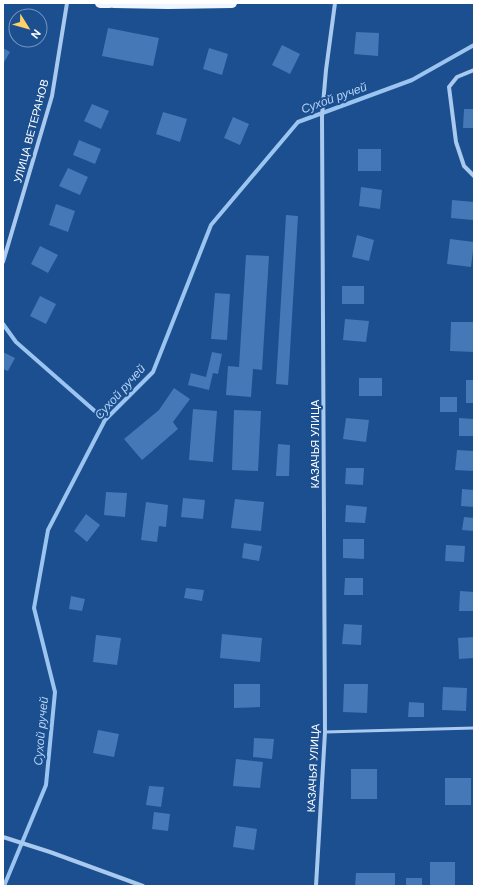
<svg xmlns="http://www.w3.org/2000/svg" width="477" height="889" viewBox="0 0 477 889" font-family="'DM Sans',sans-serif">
  <rect width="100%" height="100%" fill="#1b4f8f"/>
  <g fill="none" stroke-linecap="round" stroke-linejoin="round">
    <path stroke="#9cc4f0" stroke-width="4" d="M 3,324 L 16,342 L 105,420
      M 4,886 L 46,785 L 55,692 L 34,608 L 48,530 L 105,420 L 153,372 L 211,225 L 298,122 L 412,80 L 474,45"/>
  </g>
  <path fill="#4478b7" d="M 108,28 L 159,38 L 153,66 L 102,56 Z
    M 356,32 L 379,33 L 378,56 L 354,54 Z
    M 282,45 L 300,54 L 290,74 L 272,65 Z
    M 3,48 L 10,52 L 3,64 Z
    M 209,48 L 228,54 L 222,75 L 203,69 Z
    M 92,104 L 109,111 L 101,129 L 84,121 Z
    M 464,109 L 474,109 L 474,128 L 463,128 Z
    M 163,112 L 187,119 L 180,142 L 156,134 Z
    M 233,117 L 249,124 L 240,145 L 224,138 Z
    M 79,140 L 101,149 L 95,164 L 73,155 Z
    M 358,149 L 381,149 L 381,171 L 358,171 Z
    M 68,168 L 88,177 L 80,195 L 59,186 Z
    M 361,187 L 382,190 L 380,209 L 359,206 Z
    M 452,200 L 474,202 L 473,220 L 451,218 Z
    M 56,204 L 75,211 L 68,232 L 49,225 Z
    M 286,215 L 298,216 L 288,385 L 276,384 Z
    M 357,235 L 374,240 L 369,261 L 352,257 Z
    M 450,239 L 474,242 L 471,267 L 447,264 Z
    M 40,246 L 58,255 L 48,273 L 31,264 Z
    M 246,255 L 269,256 L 262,370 L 253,369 L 251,397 L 226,395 L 228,366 L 239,367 Z
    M 342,286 L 364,286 L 364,304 L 342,304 Z
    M 215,293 L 230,294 L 227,340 L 211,339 Z
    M 40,296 L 56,304 L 46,324 L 30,316 Z
    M 345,319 L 369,321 L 366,342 L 343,340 Z
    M 451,322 L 474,322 L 474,352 L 450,351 Z
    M 3,352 L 15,358 L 8,371 L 3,369 Z
    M 212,352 L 222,354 L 218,374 L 213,373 L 209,390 L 188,385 L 191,373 L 206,377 Z
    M 359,378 L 382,378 L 382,396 L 359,396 Z
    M 466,380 L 474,380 L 474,403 L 466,403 Z
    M 174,388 L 190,399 L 173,422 L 178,429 L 142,460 L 124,439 L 159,410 Z
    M 440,397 L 457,397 L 457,412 L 440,412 Z
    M 193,409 L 217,411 L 213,462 L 189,460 Z
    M 234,410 L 261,411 L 258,471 L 232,470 Z
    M 346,418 L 369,420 L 366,442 L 343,439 Z
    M 459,418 L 474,419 L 474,436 L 459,436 Z
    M 278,444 L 290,445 L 289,476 L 276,476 Z
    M 457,450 L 474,451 L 474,471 L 455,470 Z
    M 346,468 L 364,468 L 363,485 L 345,484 Z
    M 462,489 L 474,490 L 474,507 L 461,506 Z
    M 106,492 L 127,493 L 125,517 L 104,515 Z
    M 183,498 L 205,500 L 203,519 L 181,517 Z
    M 235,499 L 264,502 L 261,531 L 231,528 Z
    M 146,502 L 168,505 L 166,527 L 159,526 L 157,542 L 141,540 Z
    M 346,505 L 367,507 L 365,523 L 345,522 Z
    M 86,514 L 100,525 L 87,542 L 74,531 Z
    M 464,517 L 474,518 L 474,531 L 462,530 Z
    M 343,539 L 364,539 L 364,559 L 343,558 Z
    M 244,543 L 262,546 L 259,561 L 242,558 Z
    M 446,545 L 465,546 L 464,562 L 445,561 Z
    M 345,578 L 363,578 L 363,595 L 344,595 Z
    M 186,588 L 204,590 L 202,601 L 184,598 Z
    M 460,591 L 474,592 L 474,611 L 459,611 Z
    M 71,596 L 85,599 L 82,611 L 69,609 Z
    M 344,624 L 362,625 L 361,645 L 342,644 Z
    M 222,634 L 262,638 L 260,662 L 220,658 Z
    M 96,635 L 121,638 L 117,665 L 93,662 Z
    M 474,637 L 474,658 L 459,659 L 458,638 Z
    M 234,684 L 260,684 L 260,707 L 234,708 Z
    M 344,684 L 368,684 L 367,713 L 343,712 Z
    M 443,687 L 467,688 L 466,711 L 442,710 Z
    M 409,702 L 424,703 L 424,717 L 408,717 Z
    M 98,730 L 119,734 L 114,757 L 93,753 Z
    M 254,738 L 274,739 L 272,759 L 253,757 Z
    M 236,759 L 263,762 L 260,788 L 233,786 Z
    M 351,769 L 377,769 L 377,799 L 351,799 Z
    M 445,778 L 471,778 L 471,805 L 445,805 Z
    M 149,786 L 164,787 L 161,807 L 146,805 Z
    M 154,812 L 170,814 L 168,831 L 152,829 Z
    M 236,826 L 257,829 L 254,850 L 233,847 Z
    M 430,862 L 455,862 L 455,886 L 430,886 Z
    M 356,873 L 395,873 L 395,886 L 355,886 Z
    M 406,878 L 422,878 L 422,886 L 406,886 Z"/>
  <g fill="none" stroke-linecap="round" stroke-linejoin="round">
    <path stroke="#a9c9ee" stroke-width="3" d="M 325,732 L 474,728"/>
    <path stroke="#a9c9ee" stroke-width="4" d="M 474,70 L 457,77 L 449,87 L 456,142 L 464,166 L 474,176
      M 3,262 L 52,96 L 67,3
      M 3,837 L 50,852 L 143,886
      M 316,886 L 325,732 L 322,116 L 326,70 L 335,3"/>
    <path stroke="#f0f6ff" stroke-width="10" d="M 100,3 L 110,3
      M 114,3 L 168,4 L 232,3"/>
  </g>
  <g text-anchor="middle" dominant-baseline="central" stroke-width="4" stroke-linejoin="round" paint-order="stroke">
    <g font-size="11" fill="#fff" stroke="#1b4f8f">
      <text transform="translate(31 131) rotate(-75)">УЛИЦА ВЕТЕРАНОВ</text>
      <text transform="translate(315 444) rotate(-90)">КАЗАЧЬЯ УЛИЦА</text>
      <text transform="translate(313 768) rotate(-87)">КАЗАЧЬЯ УЛИЦА</text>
    </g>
    <g font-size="12" font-style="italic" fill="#b5d3f5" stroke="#1b4f8f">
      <text transform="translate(334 98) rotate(-20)">Сухой ручей</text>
      <text transform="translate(120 392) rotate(-48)">Сухой ручей</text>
      <text transform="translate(41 731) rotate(-85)">Сухой ручей</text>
    </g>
  </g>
  <rect width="477" height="889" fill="none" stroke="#ffffff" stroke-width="8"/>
  <g transform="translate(28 28) rotate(127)"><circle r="19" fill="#1b4f8f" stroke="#7695bc"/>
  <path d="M0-3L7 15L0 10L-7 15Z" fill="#ffd166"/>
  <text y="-6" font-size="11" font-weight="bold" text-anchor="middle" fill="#ffffff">N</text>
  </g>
</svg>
